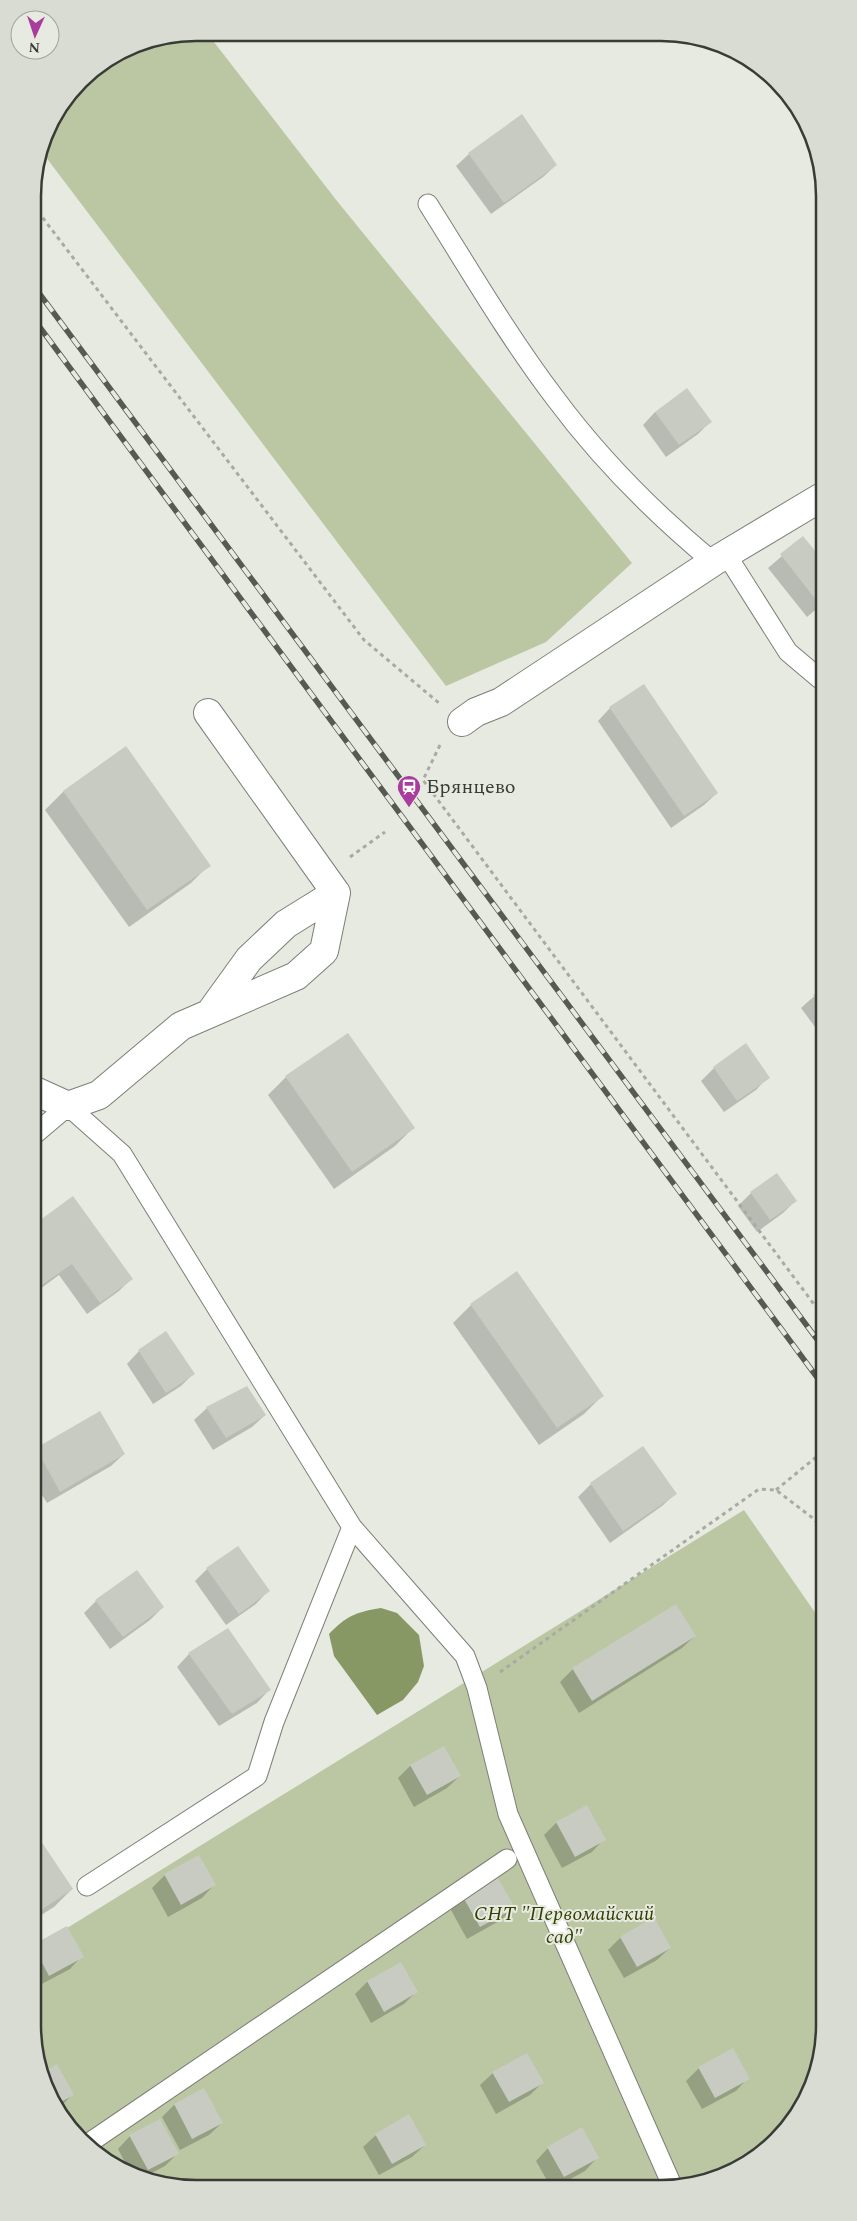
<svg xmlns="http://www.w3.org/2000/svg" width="857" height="2221" viewBox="0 0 857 2221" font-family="Spectral,serif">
  <rect width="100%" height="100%" fill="#e7eae0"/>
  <path fill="#bbc7a2" d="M 196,33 L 207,33 L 337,201 L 632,563 L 546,642 L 446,686 L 42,152 L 49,124 L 88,73 L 134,45 Z
    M 744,1510 L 823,1624 L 824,2035 L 812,2087 L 791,2125 L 752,2161 L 703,2183 L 165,2185 L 124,2171 L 81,2141 L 38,2067 L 38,1946 Z"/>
  <path fill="#879864" d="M 381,1608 L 397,1613 L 419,1635 L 424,1666 L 418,1682 L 403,1700 L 377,1715 L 334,1656 L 329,1634 C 346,1616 356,1612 381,1608 Z"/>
  <path fill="#0003" d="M 469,154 L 556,165 L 543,177 L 491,214 L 456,166 Z
    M 655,412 L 710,422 L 698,434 L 666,457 L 643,425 Z
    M 803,538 L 820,559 L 820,606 L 807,617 L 768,568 Z
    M 610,708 L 717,793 L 704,805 L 671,828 L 598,721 Z
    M 126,748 L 209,865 L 191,883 L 129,927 L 45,810 L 63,792 Z
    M 821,990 L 821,1035 L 801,1008 Z
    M 347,1035 L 413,1128 L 395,1146 L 334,1189 L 268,1095 L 286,1077 Z
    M 745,1045 L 768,1077 L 756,1090 L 724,1112 L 701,1081 L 714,1068 Z
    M 776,1175 L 795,1201 L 783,1213 L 757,1232 L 738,1206 L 751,1193 Z
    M 72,1198 L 131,1279 L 119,1291 L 87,1314 L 59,1275 L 36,1292 L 36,1224 Z
    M 471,1305 L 602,1396 L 584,1414 L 539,1445 L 453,1323 Z
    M 139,1351 L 193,1374 L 181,1386 L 153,1404 L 127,1364 Z
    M 207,1408 L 265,1415 L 252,1427 L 213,1450 L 194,1420 Z
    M 100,1413 L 124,1454 L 111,1466 L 47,1503 L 36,1485 L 36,1450 Z
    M 643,1448 L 675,1494 L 662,1506 L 610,1543 L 578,1497 L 591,1484 Z
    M 207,1569 L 268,1591 L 256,1604 L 226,1625 L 195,1581 Z
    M 96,1601 L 163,1607 L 150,1620 L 110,1649 L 84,1613 Z
    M 676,1605 L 695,1636 L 682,1648 L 579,1713 L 560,1682 L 573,1669 Z
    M 189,1654 L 269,1690 L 257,1703 L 219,1726 L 177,1667 Z
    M 444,1748 L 460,1776 L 447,1788 L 414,1807 L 398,1778 L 410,1766 Z
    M 586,1807 L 604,1839 L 592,1852 L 562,1868 L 544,1835 L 556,1823 Z
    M 37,1838 L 72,1889 L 54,1907 L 38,1917 Z
    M 165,1875 L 214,1885 L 202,1898 L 168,1917 L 152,1888 Z
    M 464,1898 L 513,1908 L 501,1920 L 467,1939 L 451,1910 Z
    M 66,1927 L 82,1956 L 70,1969 L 38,1986 L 38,1943 Z
    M 620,1938 L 670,1948 L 657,1960 L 624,1978 L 608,1950 Z
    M 401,1964 L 416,1992 L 404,2004 L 371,2023 L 355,1994 L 367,1982 Z
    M 57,2066 L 73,2094 L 61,2106 L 42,2074 Z
    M 699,2068 L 748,2078 L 736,2091 L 702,2109 L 686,2081 Z
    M 493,2073 L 542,2083 L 530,2095 L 496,2114 L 480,2085 Z
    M 204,2090 L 222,2123 L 209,2135 L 180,2150 L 162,2117 L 174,2105 Z
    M 376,2135 L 425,2145 L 412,2157 L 379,2175 L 363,2147 Z
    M 130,2136 L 177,2154 L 165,2166 L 142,2178 L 131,2174 L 118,2149 Z
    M 548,2148 L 597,2158 L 585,2171 L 561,2184 L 549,2184 L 536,2161 Z"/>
  <path fill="#c8cbc2" d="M 522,114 L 557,165 L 504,203 L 468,153 Z
    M 687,388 L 712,422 L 679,445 L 655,412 Z
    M 803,536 L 820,557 L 820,605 L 780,554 Z
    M 644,684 L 718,793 L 684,816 L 609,707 Z
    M 126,746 L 211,866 L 147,910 L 63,791 Z
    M 821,989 L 821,1006 L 813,995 Z
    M 348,1033 L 415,1128 L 352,1172 L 285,1076 Z
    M 746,1043 L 770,1078 L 737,1101 L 713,1067 Z
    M 777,1173 L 797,1201 L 770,1220 L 750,1192 Z
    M 73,1196 L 133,1279 L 100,1303 L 72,1264 L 39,1287 L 36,1282 L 36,1223 Z
    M 517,1271 L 604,1396 L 557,1428 L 470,1304 Z
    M 166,1331 L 195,1374 L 166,1393 L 138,1350 Z
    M 247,1386 L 266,1415 L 226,1438 L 206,1407 Z
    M 100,1411 L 125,1454 L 60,1492 L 36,1448 Z
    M 643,1446 L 677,1494 L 623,1531 L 590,1483 Z
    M 238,1546 L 270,1591 L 239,1614 L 206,1568 Z
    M 137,1570 L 164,1607 L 123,1637 L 95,1600 Z
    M 676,1604 L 696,1636 L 592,1701 L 572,1668 Z
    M 228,1628 L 271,1690 L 232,1714 L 188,1653 Z
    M 444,1746 L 461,1776 L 427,1795 L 410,1765 Z
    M 587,1805 L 606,1840 L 575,1857 L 556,1822 Z
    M 37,1835 L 73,1889 L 38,1912 L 37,1843 Z
    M 199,1855 L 216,1885 L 181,1905 L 164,1874 Z
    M 498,1878 L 515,1908 L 480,1927 L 463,1897 Z
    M 654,1917 L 671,1948 L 637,1967 L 620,1937 Z
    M 67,1926 L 84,1957 L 49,1976 L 38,1955 L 38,1942 Z
    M 401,1962 L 418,1992 L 384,2012 L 367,1981 Z
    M 733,2048 L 750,2079 L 715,2098 L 698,2067 Z
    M 527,2053 L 544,2083 L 509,2102 L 492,2072 Z
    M 57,2064 L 74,2095 L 59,2103 L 42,2073 Z
    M 204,2088 L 223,2123 L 192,2139 L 174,2104 Z
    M 409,2114 L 426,2145 L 392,2164 L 375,2134 Z
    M 160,2119 L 179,2154 L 148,2170 L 129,2135 Z
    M 582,2127 L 599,2158 L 564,2177 L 547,2147 Z
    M 761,2153 L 752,2161 L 743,2165 L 741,2162 Z"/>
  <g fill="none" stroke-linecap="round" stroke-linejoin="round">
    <g stroke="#7c7f77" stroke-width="21">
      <path id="service" d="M 428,204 C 469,269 508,336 555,398 C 601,460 654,513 713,562
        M 726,554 L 788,652 L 820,679
        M 35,1134 L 68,1106 L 122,1154 L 352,1527 L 465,1656 L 477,1688 L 508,1814 L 671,2183
        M 87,1886 L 257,1776 L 274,1722 L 352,1527
        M 86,2145 L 507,1859"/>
    </g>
    <g stroke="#7c7f77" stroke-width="30">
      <path id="minor" d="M 462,722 L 476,712 L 501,702 L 713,562 L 820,498
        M 210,1013 L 249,959 L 286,924 L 336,893
        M 35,1091 L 68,1106 L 99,1095 L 181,1026 L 296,976 L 324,951 L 336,893 L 208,713"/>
    </g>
    <path stroke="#a8aba3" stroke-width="3" stroke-dasharray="4 4" stroke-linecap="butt" d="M 33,205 L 364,640 L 439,703
      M 440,745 L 423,780 L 822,1315
      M 350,857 L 385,832
      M 823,1440 L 819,1442 L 823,1446
      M 776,1490 L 815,1458 L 823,1466
      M 500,1672 L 759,1489 L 776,1490 L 814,1519 L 823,1530"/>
    <use href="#service" stroke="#fff" stroke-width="19"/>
    <use href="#minor" stroke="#fff" stroke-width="28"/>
    <g stroke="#575954" stroke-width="5.5">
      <path id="rail" d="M 33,285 L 822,1346
        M 33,318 L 822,1384"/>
    </g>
    <use href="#rail" stroke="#e7eae0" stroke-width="4" stroke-dasharray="11" stroke-linecap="butt"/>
  </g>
  <defs>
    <g id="station-pin" transform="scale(1.25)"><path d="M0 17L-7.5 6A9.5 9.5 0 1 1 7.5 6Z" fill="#a93c9c" stroke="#e7eae0"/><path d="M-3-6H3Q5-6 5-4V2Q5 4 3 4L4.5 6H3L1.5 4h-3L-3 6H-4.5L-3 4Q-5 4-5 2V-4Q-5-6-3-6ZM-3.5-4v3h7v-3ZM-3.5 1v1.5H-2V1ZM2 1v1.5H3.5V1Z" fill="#fff"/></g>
  </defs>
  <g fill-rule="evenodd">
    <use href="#station-pin" x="409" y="787"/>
  </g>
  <g text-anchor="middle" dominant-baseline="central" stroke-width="4" stroke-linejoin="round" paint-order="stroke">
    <g font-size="20" fill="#393b37" stroke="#e7eae0" text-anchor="start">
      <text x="426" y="787">Брянцево</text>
    </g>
    <g font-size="20" font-style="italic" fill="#313f00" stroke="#e7eae0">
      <text x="564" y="1914">СНТ "Первомайский<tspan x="564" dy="23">сад"</tspan></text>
    </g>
  </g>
  <path d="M0 0H857V2221H0ZM196 41H661A155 155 0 0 1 816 196V2025A155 155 0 0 1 661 2180H196A155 155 0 0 1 41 2025V196A155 155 0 0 1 196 41Z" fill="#d9dcd2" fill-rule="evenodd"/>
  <path fill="none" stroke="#393b37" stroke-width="2.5" d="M196 41H661A155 155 0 0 1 816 196V2025A155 155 0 0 1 661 2180H196A155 155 0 0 1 41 2025V196A155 155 0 0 1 196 41Z"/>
  <g transform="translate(35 35) rotate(183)"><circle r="24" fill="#e7eae0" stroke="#a1a49c"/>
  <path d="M0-4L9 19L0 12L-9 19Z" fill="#a93c9c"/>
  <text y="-8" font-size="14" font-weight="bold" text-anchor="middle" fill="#393b37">N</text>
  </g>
</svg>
